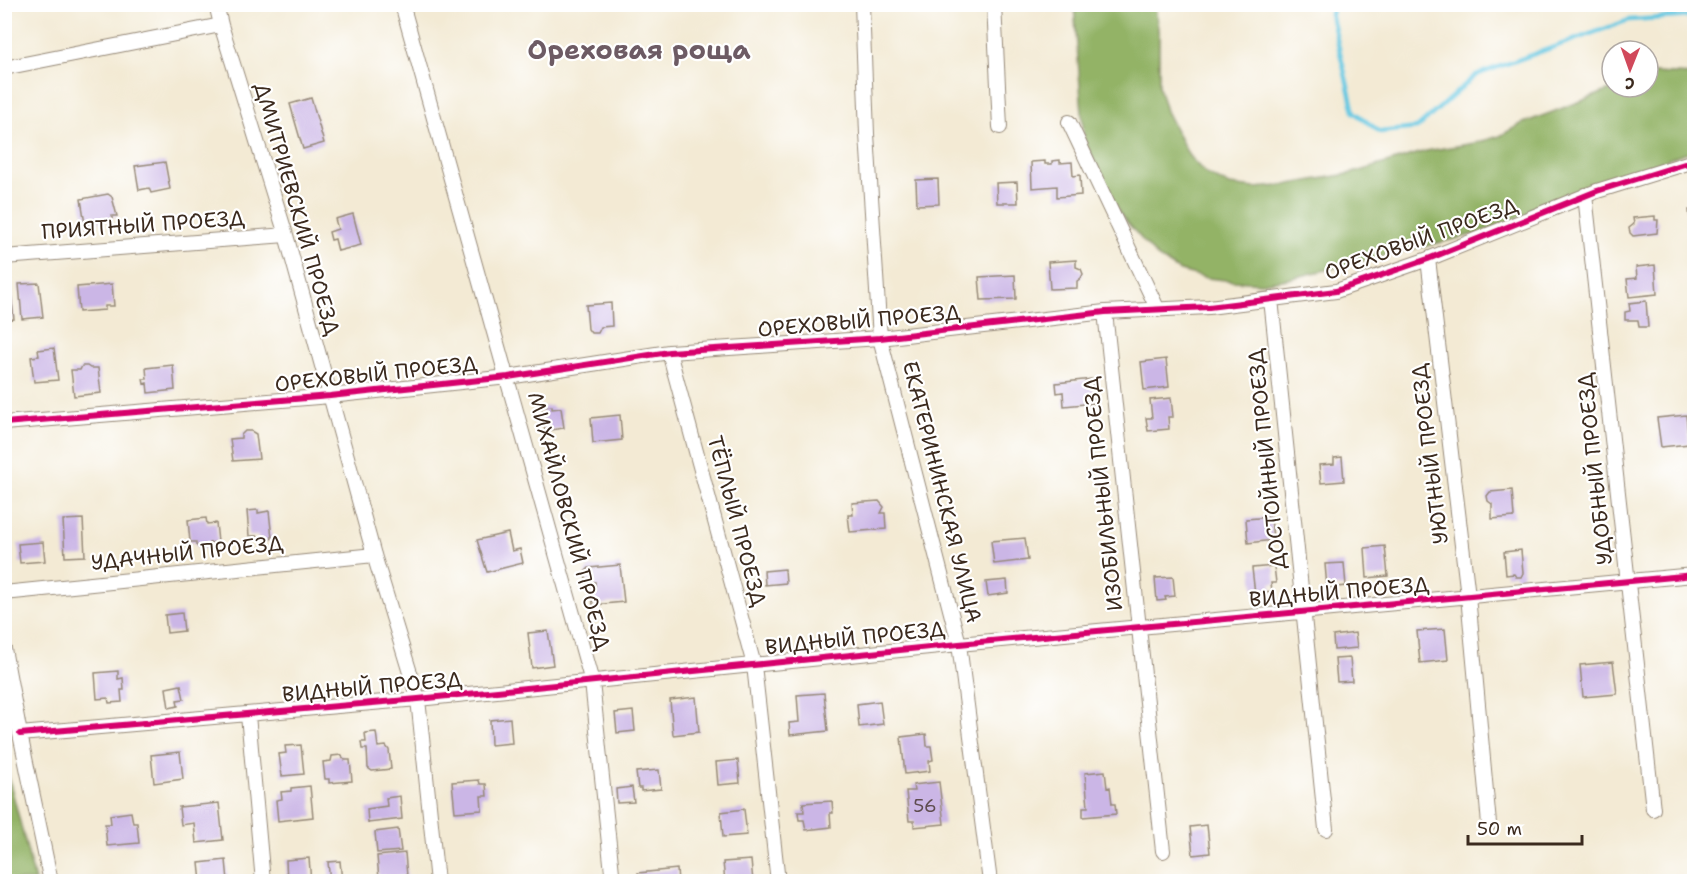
<svg xmlns="http://www.w3.org/2000/svg" width="1699" height="886" viewBox="0 0 1699 886" font-family="'Shantell Sans',sans-serif">
  <rect width="100%" height="100%" fill="#fff"/>
  <filter id="ink" filterUnits="userSpaceOnUse"><feTurbulence type="fractalNoise" baseFrequency=".0167" numOctaves="2"/><feDisplacementMap in="SourceGraphic" scale="12" xChannelSelector="R" yChannelSelector="G"/><feConvolveMatrix kernelMatrix="1 2 1 2 8 2 1 2 1" color-interpolation-filters="sRGB"/></filter>
  <filter id="wash" filterUnits="userSpaceOnUse"><feTurbulence type="fractalNoise" baseFrequency=".008" numOctaves="4" result="noise"/><feDisplacementMap in="SourceGraphic" scale="24" xChannelSelector="R" yChannelSelector="G"/><feGaussianBlur stdDeviation="1.35" result="paint"/><feColorMatrix in="noise" values="0 0 0 0 0 0 0 0 0 0 0 0 0 0 0 0 0 1.4 0 .05"/><feComposite in="paint" operator="in"/></filter>
  <g filter="url(#wash)">
    <rect width="100%" height="100%" fill="#f3ead4"/>
    <path fill="#93b366" stroke="#676e42" stroke-width="1.5" d="M 1074,5 L 1155,5 L 1159,37 L 1159,87 L 1166,111 L 1189,156 L 1206,174 L 1229,185 L 1255,188 L 1279,186 L 1353,173 L 1426,151 L 1475,143 L 1500,136 L 1521,124 L 1618,87 L 1648,87 L 1648,76 L 1654,73 L 1694,75 L 1694,152 L 1684,153 L 1476,234 L 1288,279 L 1261,283 L 1234,281 L 1207,278 L 1180,271 L 1157,257 L 1120,214 L 1084,140 Z
      M 5,763 L 35,881 L 5,881 Z"/>
    <g fill="none" stroke-linecap="round" stroke-linejoin="round">
      <path stroke="#63c7e1" stroke-width="4.5" d="M 1333,4 L 1331,14 L 1354,112 L 1380,132 L 1417,128 L 1476,75 L 1629,20 L 1694,16"/>
    </g>
    <g id="blocks">
      <path fill="#cbb6e6" d="M 311,98 L 324,143 L 303,149 L 290,104 Z
        M 1060,160 L 1060,163 L 1072,162 L 1073,176 L 1080,175 L 1081,195 L 1057,197 L 1057,186 L 1032,188 L 1031,162 L 1045,161 L 1045,164 L 1052,164 L 1052,161 Z
        M 165,162 L 170,189 L 151,193 L 149,188 L 139,190 L 135,166 Z
        M 938,179 L 939,204 L 917,205 L 916,180 Z
        M 1017,182 L 1018,203 L 997,203 L 996,183 Z
        M 108,194 L 112,197 L 117,216 L 112,216 L 112,219 L 85,224 L 81,199 Z
        M 1689,210 L 1694,210 L 1694,231 L 1691,231 Z
        M 353,214 L 361,245 L 338,251 L 335,239 L 331,240 L 329,232 L 338,229 L 335,219 Z
        M 1655,216 L 1655,220 L 1658,220 L 1657,233 L 1633,236 L 1630,233 L 1629,228 L 1634,224 L 1633,218 Z
        M 1076,260 L 1076,267 L 1081,269 L 1083,274 L 1081,278 L 1077,281 L 1077,288 L 1050,289 L 1048,262 Z
        M 1655,265 L 1657,294 L 1629,297 L 1627,279 L 1637,278 L 1636,267 Z
        M 1015,275 L 1016,299 L 981,300 L 979,277 Z
        M 39,283 L 43,317 L 22,319 L 19,284 Z
        M 112,284 L 114,306 L 105,306 L 105,310 L 79,312 L 77,287 Z
        M 10,285 L 14,319 L 4,320 L 4,286 Z
        M 1646,301 L 1648,327 L 1639,327 L 1638,320 L 1625,320 L 1625,312 L 1630,311 L 1629,303 Z
        M 611,303 L 612,326 L 601,327 L 598,333 L 591,333 L 588,329 L 586,305 Z
        M 54,348 L 58,380 L 34,382 L 31,357 L 39,356 L 38,350 Z
        M 1166,359 L 1169,387 L 1144,390 L 1141,362 Z
        M 173,365 L 175,390 L 148,393 L 147,383 L 144,384 L 143,379 L 147,379 L 146,368 Z
        M 82,366 L 87,366 L 90,368 L 98,368 L 101,393 L 74,396 L 71,370 L 80,370 Z
        M 1092,379 L 1095,403 L 1064,406 L 1063,392 L 1057,393 L 1056,383 Z
        M 1171,398 L 1173,417 L 1168,417 L 1169,429 L 1148,431 L 1146,418 L 1152,418 L 1150,400 Z
        M 552,406 L 552,409 L 561,408 L 564,428 L 545,431 L 542,407 Z
        M 620,415 L 622,440 L 593,443 L 591,418 Z
        M 1686,415 L 1689,444 L 1661,447 L 1657,418 Z
        M 245,431 L 251,431 L 256,434 L 259,459 L 233,461 L 230,439 L 241,438 L 241,435 Z
        M 1342,457 L 1344,481 L 1321,483 L 1319,465 L 1334,464 L 1334,458 Z
        M 1512,490 L 1514,517 L 1492,519 L 1492,504 L 1488,501 L 1487,496 L 1490,492 Z
        M 879,501 L 884,507 L 881,513 L 885,513 L 886,529 L 850,532 L 848,515 L 853,515 L 852,503 Z
        M 258,510 L 258,513 L 269,511 L 272,538 L 268,541 L 262,541 L 258,539 L 258,536 L 249,536 L 247,511 Z
        M 1271,517 L 1273,540 L 1248,543 L 1246,519 Z
        M 206,518 L 207,524 L 216,523 L 218,542 L 209,543 L 206,547 L 200,548 L 196,545 L 196,542 L 190,542 L 188,520 Z
        M 83,519 L 85,556 L 65,557 L 63,520 Z
        M 508,533 L 512,551 L 520,549 L 523,563 L 487,572 L 477,540 Z
        M 1025,538 L 1028,560 L 994,564 L 991,541 Z
        M 43,542 L 45,561 L 20,563 L 18,544 Z
        M 1385,546 L 1388,576 L 1367,578 L 1365,548 Z
        M 1521,550 L 1523,573 L 1521,577 L 1516,577 L 1514,574 L 1506,575 L 1504,552 Z
        M 1344,563 L 1346,586 L 1327,588 L 1325,564 Z
        M 620,565 L 624,602 L 593,605 L 592,593 L 595,589 L 595,582 L 590,582 L 586,579 L 585,572 L 589,568 Z
        M 1274,566 L 1276,583 L 1271,583 L 1272,591 L 1255,594 L 1252,568 Z
        M 785,569 L 786,583 L 765,585 L 764,571 Z
        M 1173,577 L 1175,596 L 1165,597 L 1166,600 L 1157,601 L 1155,578 Z
        M 1007,580 L 1008,593 L 988,596 L 986,582 Z
        M 182,613 L 184,631 L 167,633 L 165,615 Z
        M 1445,629 L 1448,660 L 1420,663 L 1417,631 Z
        M 548,631 L 553,665 L 532,668 L 528,633 Z
        M 1355,633 L 1357,648 L 1334,650 L 1333,636 Z
        M 1350,658 L 1352,681 L 1337,682 L 1335,659 Z
        M 1613,662 L 1617,694 L 1583,697 L 1580,665 Z
        M 118,671 L 118,679 L 123,678 L 124,690 L 121,690 L 122,702 L 109,703 L 108,698 L 97,699 L 95,673 Z
        M 181,685 L 184,699 L 177,700 L 178,706 L 169,708 L 166,688 Z
        M 824,693 L 828,731 L 790,735 L 789,723 L 799,722 L 797,695 Z
        M 696,697 L 699,732 L 673,735 L 670,700 Z
        M 880,701 L 883,724 L 859,727 L 857,704 Z
        M 633,711 L 635,731 L 617,733 L 615,713 Z
        M 510,718 L 512,743 L 491,745 L 490,720 Z
        M 376,732 L 378,747 L 386,746 L 389,750 L 391,769 L 372,771 L 368,768 L 367,749 L 362,749 L 361,742 L 366,742 L 365,733 Z
        M 926,734 L 927,746 L 931,746 L 933,760 L 929,761 L 930,771 L 905,774 L 901,737 Z
        M 301,745 L 304,774 L 282,776 L 279,754 L 286,753 L 285,746 Z
        M 180,752 L 183,779 L 154,783 L 151,755 Z
        M 341,755 L 345,760 L 350,760 L 352,781 L 329,783 L 329,779 L 325,779 L 323,762 L 331,761 L 332,756 Z
        M 738,760 L 740,783 L 718,785 L 716,762 Z
        M 659,770 L 661,789 L 641,791 L 641,788 L 638,788 L 636,772 Z
        M 1105,771 L 1107,788 L 1110,787 L 1112,804 L 1115,804 L 1116,814 L 1083,817 L 1083,807 L 1088,807 L 1085,773 Z
        M 479,780 L 480,784 L 486,784 L 487,796 L 481,796 L 482,810 L 455,812 L 452,782 Z
        M 939,782 L 944,824 L 914,827 L 914,821 L 909,821 L 906,791 L 914,791 L 913,785 Z
        M 310,786 L 313,817 L 278,821 L 276,800 L 282,799 L 281,792 L 291,791 L 291,788 Z
        M 632,787 L 634,802 L 617,803 L 616,789 Z
        M 400,796 L 402,819 L 368,823 L 367,809 L 387,806 L 386,798 Z
        M 832,801 L 833,813 L 830,813 L 831,827 L 806,830 L 804,820 L 799,820 L 798,812 L 804,812 L 803,803 Z
        M 219,803 L 223,840 L 196,843 L 194,823 L 181,825 L 179,807 Z
        M 744,809 L 747,835 L 723,837 L 721,812 Z
        M 131,812 L 133,823 L 137,823 L 139,843 L 107,846 L 105,824 L 111,824 L 110,815 Z
        M 1207,825 L 1210,853 L 1193,855 L 1190,827 Z
        M 398,829 L 401,851 L 377,853 L 375,832 Z
        M 405,853 L 407,876 L 379,879 L 377,856 Z
        M 309,858 L 311,882 L 287,882 L 286,860 Z
        M 226,860 L 228,881 L 201,882 L 199,863 Z
        M 751,860 L 753,882 L 725,882 L 723,862 Z
        M 340,861 L 342,882 L 330,882 L 328,862 Z
        M 677,869 L 678,882 L 639,882 L 638,873 Z"/>
    </g>
  </g>
  <g filter="url(#ink)">
    <use href="#blocks" fill-opacity="0" stroke="#978a79" stroke-width="1.5"/>
    <g fill="none" stroke-linecap="round" stroke-linejoin="round">
      <g stroke="#978a79" stroke-width="16">
        <path id="street" d="M 216,4 L 221,25 L 286,235 L 374,555 L 418,699 L 437,882
          M 402,4 L 592,682 L 613,882
          M 862,4 L 867,134 L 880,338 L 959,644 L 990,882
          M 994,4 L 1000,127
          M 4,68 L 221,25
          M 1069,122 L 1158,310
          M 1585,195 L 1653,809
          M 4,257 L 286,235
          M 1428,259 L 1468,596 L 1489,824
          M 1271,299 L 1326,829
          M 1105,312 L 1163,851
          M 669,352 L 754,665 L 778,882
          M 4,423 L 330,396 L 508,377 L 669,352 L 880,338 L 1105,312 L 1209,307 L 1336,291 L 1428,259 L 1597,191 L 1694,161
          M 4,593 L 374,555
          M 4,649 L 20,734 L 51,882
          M 248,715 L 263,882
          M 20,734 L 418,699 L 959,644 L 1694,575"/>
      </g>
      <use href="#street" stroke="#fff" stroke-width="14"/>
      <g stroke="#fff" stroke-width="10">
        <path id="cycleway" d="M 4,423 L 330,396 L 508,377 L 669,352 L 880,338 L 1105,312 L 1209,307 L 1336,291 L 1428,259 L 1597,191 L 1694,161
          M 20,734 L 418,699 L 959,644 L 1694,575"/>
      </g>
      <use href="#cycleway" stroke="#d6006c" stroke-width="6"/>
    </g>
  </g>
  <g text-anchor="middle" dominant-baseline="central" stroke-width="4.5" stroke-linejoin="round" paint-order="stroke">
    <g font-size="18" fill="#5f4d50">
      <text x="925" y="806">56</text>
    </g>
    <g font-size="21" fill="#3b2a1e" stroke="#fff">
      <text transform="translate(297 209) rotate(74)">ДМИТРИЕВСКИЙ ПРОЕЗД</text>
      <text transform="translate(143 225) rotate(-4)">ПРИЯТНЫЙ ПРОЕЗД</text>
      <text transform="translate(1421 239) rotate(-20)">ОРЕХОВЫЙ ПРОЕЗД</text>
      <text transform="translate(859 321) rotate(-5)">ОРЕХОВЫЙ ПРОЕЗД</text>
      <text transform="translate(376 374) rotate(-6)">ОРЕХОВЫЙ ПРОЕЗД</text>
      <text transform="translate(1430 454) rotate(-97)">УЮТНЫЙ ПРОЕЗД</text>
      <text transform="translate(1267 459) rotate(-96)">ДОСТОЙНЫЙ ПРОЕЗД</text>
      <text transform="translate(1595 469) rotate(-96)">УДОБНЫЙ ПРОЕЗД</text>
      <text transform="translate(942 492) rotate(76)">ЕКАТЕРИНИНСКАЯ УЛИЦА</text>
      <text transform="translate(1103 494) rotate(-96)">ИЗОБИЛЬНЫЙ ПРОЕЗД</text>
      <text transform="translate(569 521) rotate(75)">МИХАЙЛОВСКИЙ ПРОЕЗД</text>
      <text transform="translate(737 521) rotate(75)">ТЁПЛЫЙ ПРОЕЗД</text>
      <text transform="translate(187 553) rotate(-6)">УДАЧНЫЙ ПРОЕЗД</text>
      <text transform="translate(1339 592) rotate(-5)">ВИДНЫЙ ПРОЕЗД</text>
      <text transform="translate(855 638) rotate(-6)">ВИДНЫЙ ПРОЕЗД</text>
      <text transform="translate(372 687) rotate(-5)">ВИДНЫЙ ПРОЕЗД</text>
    </g>
    <g font-size="27" font-weight="bold" fill="#6d5b64" stroke="#fff">
      <text x="639" y="49">Ореховая роща</text>
    </g>
  </g>
  <rect width="1699" height="886" fill="none" stroke="#fff" stroke-width="24"/>
  <g transform="translate(1630 69) rotate(181)"><circle r="28" fill="#ffffff" stroke="#b1aaa5" stroke-width="1.5"/>
  <path d="M0-4.5L10 22L0 15L-10 22Z" fill="#d1495b"/>
  <text y="-9" font-size="16" font-weight="bold" text-anchor="middle" fill="#3b2a1e">С</text>
  </g>
  <path d="M1468 835v9h114v-9" fill="none" stroke="#3b2a1e" stroke-width="3"/>
  <text x="1477" y="835" font-size="18" fill="#3b2a1e" stroke="#ffffff" stroke-width="4.5" paint-order="stroke">50 m</text>
</svg>
